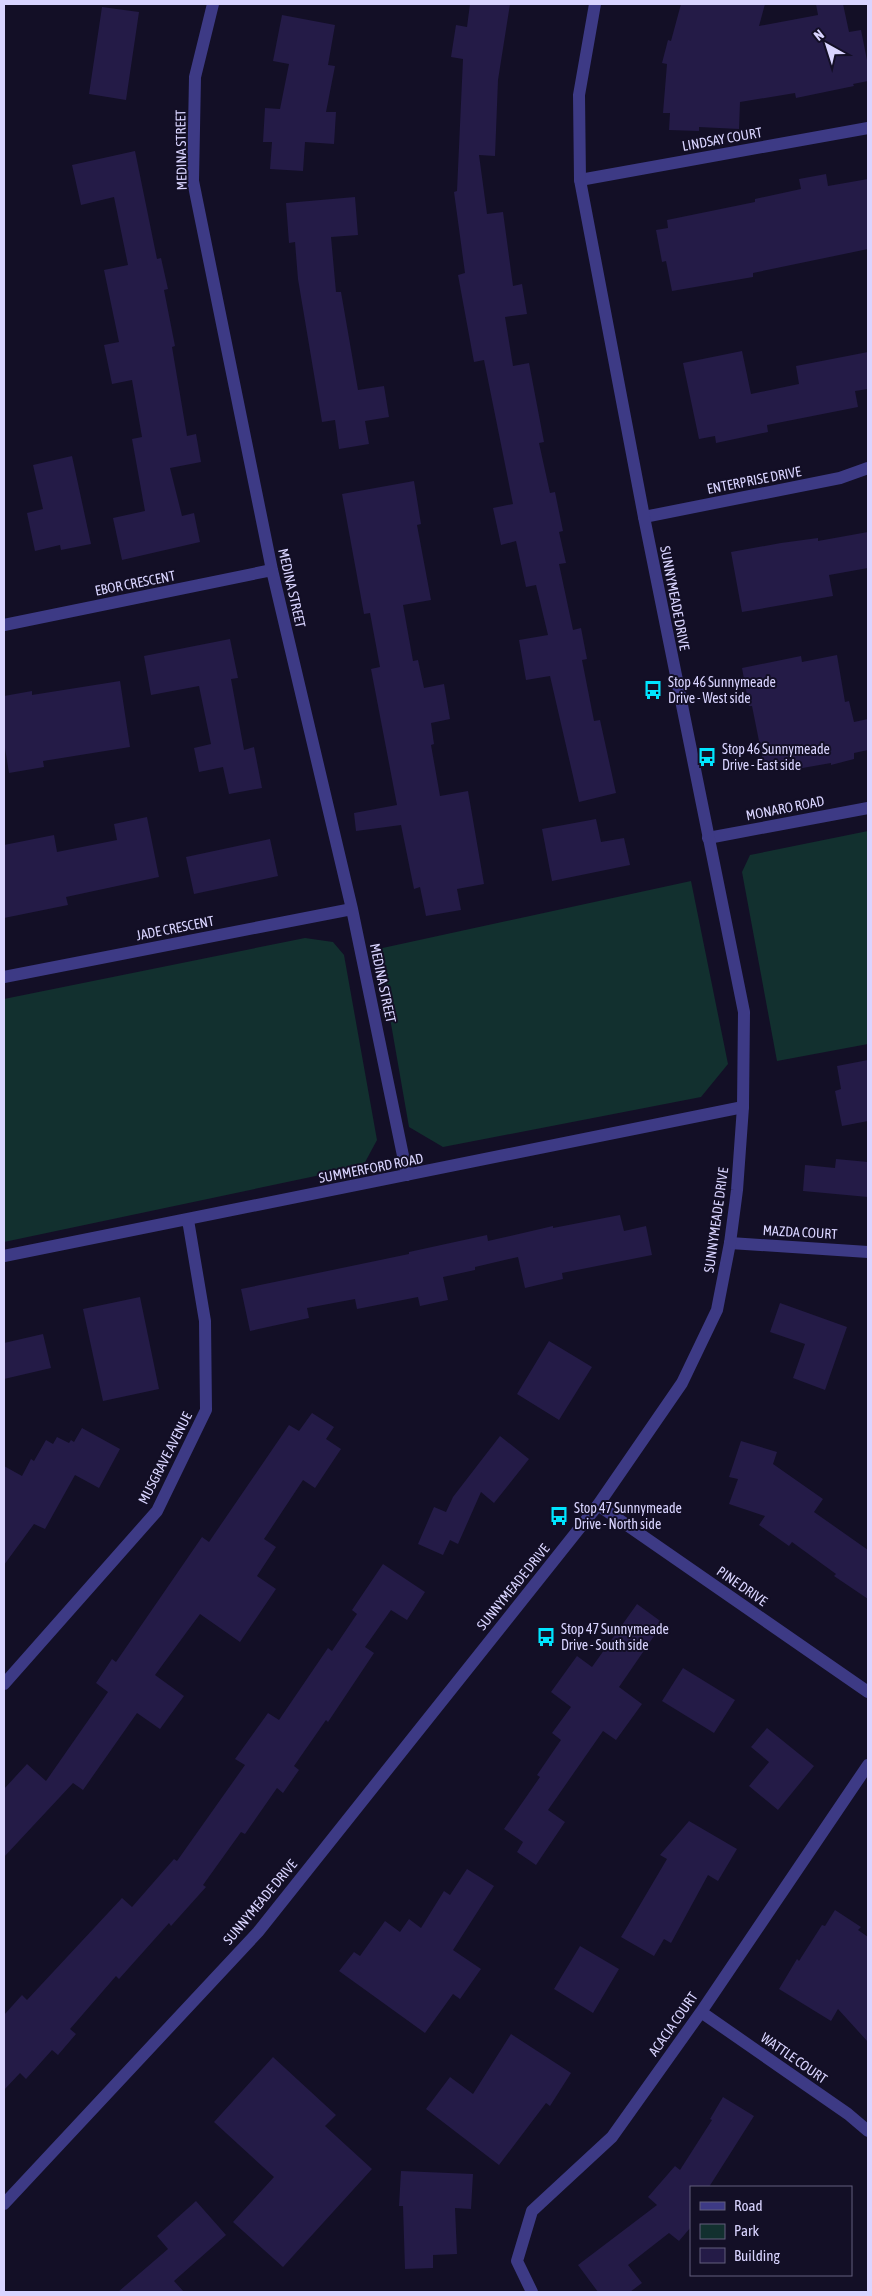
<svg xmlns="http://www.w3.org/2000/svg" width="872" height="2296" viewBox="0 0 872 2296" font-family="'Asap Condensed',sans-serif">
  <rect width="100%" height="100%" fill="#130f26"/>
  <path fill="#12302f" d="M 868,831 L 868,1044 L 777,1061 L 742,872 L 750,855 Z
    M 691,881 L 728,1064 L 701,1097 L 443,1147 L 409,1127 L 378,949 Z
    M 305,938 L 333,942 L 344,955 L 377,1140 L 363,1166 L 4,1242 L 4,999 Z"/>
  <path fill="#241b47" d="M 470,4 L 510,4 L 498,80 L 495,156 L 479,155 L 487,214 L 503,212 L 513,286 L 522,284 L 527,314 L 505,317 L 513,366 L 529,363 L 544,442 L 539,443 L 550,493 L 555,492 L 563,531 L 559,532 L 566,563 L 559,564 L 573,630 L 581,628 L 587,659 L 582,660 L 594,721 L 600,720 L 616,793 L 579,802 L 550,676 L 526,680 L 519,640 L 548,635 L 536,585 L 526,587 L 516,541 L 501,545 L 493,508 L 513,504 L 484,360 L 474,362 L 458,275 L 465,273 L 454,192 L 457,191 L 463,59 L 451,57 L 456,25 L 467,27 Z
    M 681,4 L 765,4 L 759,26 L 818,15 L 816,4 L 843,4 L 849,32 L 861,30 L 868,65 L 868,81 L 853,84 L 854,86 L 796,98 L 795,93 L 740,102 L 739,129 L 699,127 L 699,131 L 669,130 L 670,113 L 663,113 L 667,64 L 662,63 L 668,40 L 671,41 Z
    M 102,7 L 139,12 L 126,100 L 89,94 Z
    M 282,15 L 335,25 L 328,65 L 335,66 L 326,112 L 336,112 L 334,144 L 305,142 L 303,171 L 270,169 L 272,142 L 263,142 L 265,108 L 280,109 L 289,64 L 273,61 Z
    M 135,151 L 157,259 L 161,258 L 168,289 L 164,290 L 175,346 L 172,347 L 187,436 L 196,434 L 201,462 L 170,468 L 182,516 L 194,513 L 200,542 L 122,560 L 113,518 L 145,511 L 132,439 L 142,437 L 132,380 L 112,384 L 104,345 L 119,342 L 104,270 L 128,265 L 114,197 L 81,205 L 72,165 Z
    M 826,174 L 828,186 L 868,179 L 868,249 L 753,273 L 753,277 L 672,291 L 666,261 L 662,262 L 656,230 L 668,228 L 667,220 L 755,202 L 755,199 L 801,189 L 799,179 Z
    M 355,197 L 358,235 L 331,237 L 336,292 L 341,292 L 358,390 L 384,386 L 389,417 L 365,421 L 369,444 L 339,449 L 335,420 L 322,422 L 298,279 L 295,242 L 289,243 L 286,203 Z
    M 742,351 L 751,394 L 799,384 L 796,366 L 868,352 L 868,389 L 855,391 L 858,407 L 767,425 L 768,432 L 716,443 L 715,436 L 699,439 L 683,363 Z
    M 72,456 L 91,544 L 61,550 L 60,545 L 35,551 L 27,513 L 43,509 L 33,465 Z
    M 414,481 L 421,524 L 417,525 L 431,600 L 403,605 L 413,661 L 418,660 L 424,688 L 444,684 L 450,719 L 431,723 L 434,744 L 431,745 L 440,796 L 468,791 L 484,884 L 457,889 L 461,910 L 426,916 L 420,887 L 414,889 L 401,825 L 356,831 L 354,813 L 397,805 L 371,669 L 380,667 L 370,613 L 364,614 L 342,494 Z
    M 868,532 L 868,568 L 829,575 L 833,596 L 742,612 L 731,552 L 781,543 L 818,538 L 818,541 Z
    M 230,639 L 238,678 L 231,679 L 244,750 L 254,747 L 262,788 L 229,794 L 223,767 L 199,772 L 194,748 L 211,744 L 199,686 L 151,695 L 144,656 Z
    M 837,655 L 845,702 L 849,701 L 854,722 L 868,719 L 868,750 L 854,753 L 854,759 L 831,765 L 831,763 L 791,770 L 790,766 L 765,771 L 752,706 L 749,706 L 742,668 L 801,656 L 802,662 Z
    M 120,681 L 130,747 L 43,761 L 44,767 L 9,773 L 4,742 L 4,696 L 32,691 L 32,695 Z
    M 147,817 L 159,877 L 66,897 L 68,905 L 4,918 L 4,845 L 54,835 L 57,852 L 117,840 L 114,824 Z
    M 596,819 L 601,842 L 624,838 L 630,865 L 552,881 L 542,829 Z
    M 270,839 L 278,876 L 194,894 L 186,857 Z
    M 868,1060 L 868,1121 L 842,1126 L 835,1091 L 841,1089 L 837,1066 Z
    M 836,1159 L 868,1162 L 868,1197 L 803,1191 L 805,1165 L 835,1168 Z
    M 620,1215 L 624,1231 L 646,1226 L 652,1255 L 562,1273 L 563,1279 L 525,1288 L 518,1257 L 475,1267 L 475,1270 L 443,1277 L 448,1300 L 420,1306 L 418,1297 L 357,1309 L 355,1299 L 307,1308 L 309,1318 L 250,1331 L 241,1289 L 409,1254 L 409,1252 L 487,1235 L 488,1241 L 553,1226 L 553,1228 Z
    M 140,1297 L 159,1389 L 103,1401 L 83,1309 Z
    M 780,1303 L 847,1327 L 825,1390 L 793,1378 L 805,1344 L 770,1332 Z
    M 43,1334 L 51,1368 L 4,1379 L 4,1343 Z
    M 549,1341 L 592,1367 L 559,1420 L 517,1394 Z
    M 312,1413 L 334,1427 L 326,1439 L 341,1449 L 315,1488 L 303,1480 L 264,1539 L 276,1547 L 257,1576 L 276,1589 L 240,1642 L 200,1614 L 155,1675 L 184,1696 L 160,1729 L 137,1713 L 83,1790 L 73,1783 L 4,1857 L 4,1789 L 27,1764 L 46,1781 L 108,1692 L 96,1683 L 112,1659 L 116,1662 L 202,1537 L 209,1542 L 289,1425 L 299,1431 Z
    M 82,1428 L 120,1449 L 99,1488 L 75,1475 L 45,1529 L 34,1524 L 4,1565 L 4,1466 L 22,1476 L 31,1459 L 34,1461 L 46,1440 L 53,1444 L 57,1437 L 69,1443 L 71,1440 L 74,1442 Z
    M 500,1436 L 529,1459 L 494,1503 L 481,1492 L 458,1544 L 450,1540 L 443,1555 L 418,1544 L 434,1507 L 446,1512 L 453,1497 Z
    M 741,1441 L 777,1452 L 773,1464 L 823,1499 L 814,1512 L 868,1550 L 868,1599 L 834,1576 L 836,1574 L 792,1542 L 789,1546 L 759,1525 L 765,1516 L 729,1504 L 738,1479 L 729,1477 Z
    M 383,1564 L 425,1592 L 407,1620 L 391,1610 L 365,1647 L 374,1653 L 328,1722 L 326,1720 L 294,1766 L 299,1770 L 283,1793 L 277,1788 L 245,1834 L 241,1832 L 203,1885 L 206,1887 L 171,1926 L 169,1923 L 119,1979 L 116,1976 L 70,2029 L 76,2034 L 58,2055 L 52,2050 L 26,2079 L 20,2073 L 4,2090 L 4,2015 L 22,1995 L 27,2000 L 122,1898 L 132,1907 L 174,1859 L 177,1861 L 245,1765 L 235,1759 L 268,1713 L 279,1720 L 328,1648 L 332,1651 L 357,1614 L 352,1610 Z
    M 637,1604 L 663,1623 L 619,1687 L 642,1704 L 616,1740 L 603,1731 L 548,1810 L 565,1822 L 536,1865 L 517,1852 L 523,1842 L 504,1829 L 540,1777 L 537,1775 L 561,1740 L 552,1733 L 571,1707 L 551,1692 L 577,1656 L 592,1667 Z
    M 683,1668 L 735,1700 L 714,1733 L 662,1701 Z
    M 767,1728 L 814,1766 L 778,1810 L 749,1786 L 769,1762 L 751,1747 Z
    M 689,1821 L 737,1849 L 718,1881 L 708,1875 L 671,1943 L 664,1939 L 654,1956 L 621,1937 L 667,1859 L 660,1855 Z
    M 467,1869 L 494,1886 L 453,1950 L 481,1969 L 460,1999 L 453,1994 L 425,2033 L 339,1971 L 354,1952 L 360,1956 L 385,1921 L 400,1932 L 409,1919 L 421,1928 L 444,1891 L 450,1895 Z
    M 835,1910 L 861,1927 L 858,1930 L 868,1937 L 868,2042 L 838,2009 L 831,2021 L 779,1989 L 797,1959 L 799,1961 L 822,1925 L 825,1926 Z
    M 580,1946 L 619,1969 L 593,2013 L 554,1989 Z
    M 511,2034 L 571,2073 L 550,2106 L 546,2103 L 499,2165 L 426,2109 L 450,2077 L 473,2094 Z
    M 273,2057 L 336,2115 L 325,2126 L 372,2169 L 283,2267 L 233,2222 L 274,2177 L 214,2122 Z
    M 723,2097 L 754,2116 L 709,2187 L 691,2187 L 691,2227 L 679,2241 L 669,2233 L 628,2265 L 642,2283 L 630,2292 L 598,2292 L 578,2265 L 657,2205 L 648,2197 L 675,2166 L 680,2170 L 712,2120 L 710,2119 Z
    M 401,2171 L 473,2174 L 471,2209 L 455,2208 L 457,2254 L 433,2255 L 433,2268 L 405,2269 L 403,2206 L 399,2206 Z
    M 196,2201 L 226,2235 L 174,2281 L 184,2292 L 118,2292 L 168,2249 L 157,2236 Z"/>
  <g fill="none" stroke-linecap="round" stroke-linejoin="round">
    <path stroke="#3d3a85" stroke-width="12" d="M 213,4 L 195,77 L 193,181 L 272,570 L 352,909 L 407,1175
      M 580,180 L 868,128
      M 644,517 L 840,478 L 868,468
      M 4,625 L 272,570
      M 708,838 L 868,808
      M 4,977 L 352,909
      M 730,1243 L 868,1252
      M 4,1256 L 743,1107
      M 598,1505 L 868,1692
      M 4,1684 L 157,1511 L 206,1410 L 205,1321 L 188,1220
      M 701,2012 L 848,2114 L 868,2131
      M 532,2292 L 517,2261 L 532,2211 L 612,2137 L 701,2012 L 868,1765"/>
    <path stroke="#3d3a85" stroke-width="12" d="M 4,2204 L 258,1932 L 598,1505 L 682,1383 L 717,1310 L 730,1243 L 737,1190 L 743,1107 L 744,1012 L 644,517 L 580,180 L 579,95 L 595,4"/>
  </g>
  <defs>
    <g id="bus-bare" transform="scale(1.5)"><path d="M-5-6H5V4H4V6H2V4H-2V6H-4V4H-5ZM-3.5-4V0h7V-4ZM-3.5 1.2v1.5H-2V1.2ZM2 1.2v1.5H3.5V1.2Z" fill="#00e5ff" stroke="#130f26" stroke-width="2.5" paint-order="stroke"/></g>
  </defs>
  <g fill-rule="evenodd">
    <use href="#bus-bare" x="653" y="690"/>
    <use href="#bus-bare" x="707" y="757"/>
    <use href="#bus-bare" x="559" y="1516"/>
    <use href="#bus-bare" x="546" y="1637"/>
  </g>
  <g text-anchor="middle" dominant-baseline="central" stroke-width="4" stroke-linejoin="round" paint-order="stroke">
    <g font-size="14" fill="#d9d4ff" stroke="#130f26">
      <text transform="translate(722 139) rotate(-10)">LINDSAY COURT</text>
      <text transform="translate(181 150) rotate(-91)">MEDINA STREET</text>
      <text transform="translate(754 480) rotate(-11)">ENTERPRISE DRIVE</text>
      <text transform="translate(135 583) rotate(-11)">EBOR CRESCENT</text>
      <text transform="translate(292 588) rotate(77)">MEDINA STREET</text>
      <text transform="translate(675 598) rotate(79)">SUNNYMEADE DRIVE</text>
      <text transform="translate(785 808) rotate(-11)">MONARO ROAD</text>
      <text transform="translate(175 928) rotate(-11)">JADE CRESCENT</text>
      <text transform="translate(383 983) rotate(78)">MEDINA STREET</text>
      <text transform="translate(371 1168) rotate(-11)">SUMMERFORD ROAD</text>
      <text transform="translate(716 1220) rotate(-82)">SUNNYMEADE DRIVE</text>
      <text transform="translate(800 1232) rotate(3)">MAZDA COURT</text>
      <text transform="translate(165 1458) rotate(-63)">MUSGRAVE AVENUE</text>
      <text transform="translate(742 1586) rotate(35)">PINE DRIVE</text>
      <text transform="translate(513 1587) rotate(-51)">SUNNYMEADE DRIVE</text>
      <text transform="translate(260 1902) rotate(-50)">SUNNYMEADE DRIVE</text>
      <text transform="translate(673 2024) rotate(-55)">ACACIA COURT</text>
      <text transform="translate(794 2058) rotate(35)">WATTLE COURT</text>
    </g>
    <g font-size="14" fill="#d9d4ff" stroke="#130f26" text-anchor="start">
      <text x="668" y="682">Stop 46 Sunnymeade<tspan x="668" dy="16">Drive - West side</tspan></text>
      <text x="722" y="749">Stop 46 Sunnymeade<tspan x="722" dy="16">Drive - East side</tspan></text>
      <text x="574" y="1508">Stop 47 Sunnymeade<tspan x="574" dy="16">Drive - North side</tspan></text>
      <text x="561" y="1629">Stop 47 Sunnymeade<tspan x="561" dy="16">Drive - South side</tspan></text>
    </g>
  </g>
  <rect width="872" height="2296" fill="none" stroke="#d9d4ff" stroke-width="10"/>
  <rect x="690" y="2186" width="162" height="90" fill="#130f26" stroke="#625e7d"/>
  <rect x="700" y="2202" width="25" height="8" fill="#3d3a85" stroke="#625e7d"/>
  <text x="734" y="2211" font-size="15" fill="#d9d4ff">Road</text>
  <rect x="700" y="2224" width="25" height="15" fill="#12302f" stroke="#625e7d"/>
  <text x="734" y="2236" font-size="15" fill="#d9d4ff">Park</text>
  <rect x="700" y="2248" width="25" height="15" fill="#241b47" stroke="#625e7d"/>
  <text x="734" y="2261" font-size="15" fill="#d9d4ff">Building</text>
  <g transform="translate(827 45) rotate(321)" stroke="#130f26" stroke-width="4" paint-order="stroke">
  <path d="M0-4L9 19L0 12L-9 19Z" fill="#d9d4ff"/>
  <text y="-8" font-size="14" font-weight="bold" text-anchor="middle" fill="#d9d4ff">N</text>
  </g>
</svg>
